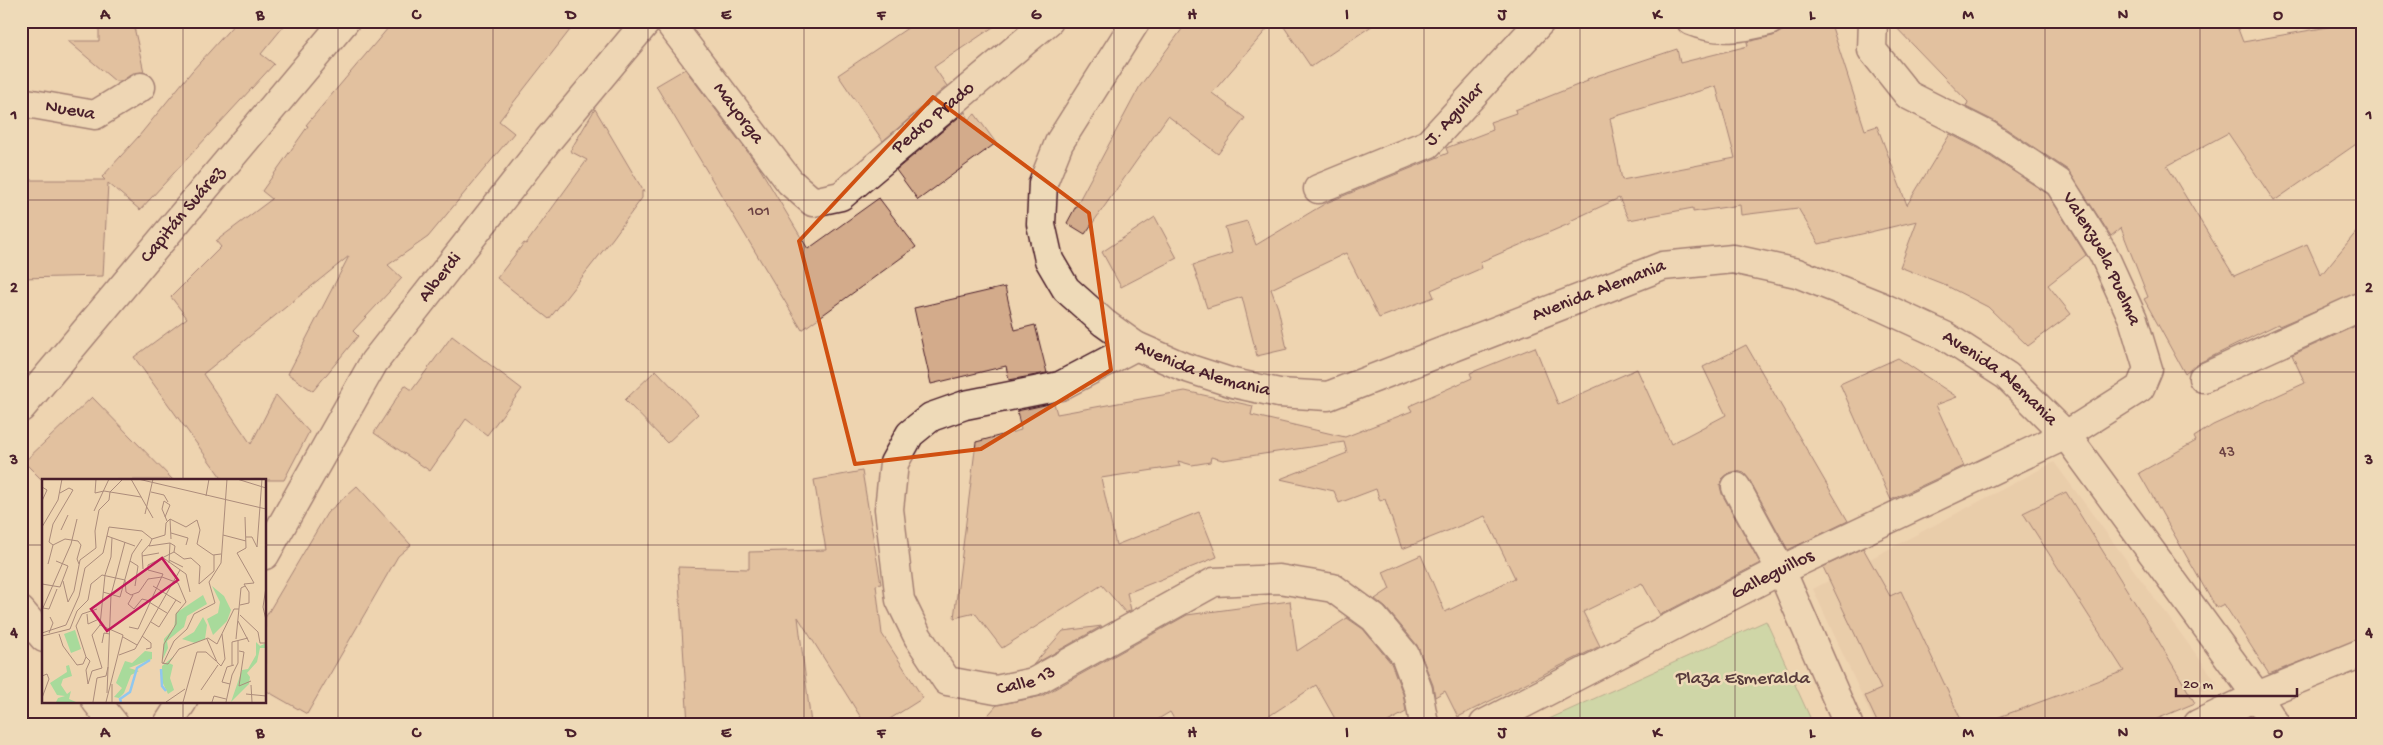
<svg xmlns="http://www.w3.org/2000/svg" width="2383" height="745" viewBox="0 0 2383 745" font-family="'Gochi Hand',sans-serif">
  <rect width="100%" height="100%" fill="#eed4b0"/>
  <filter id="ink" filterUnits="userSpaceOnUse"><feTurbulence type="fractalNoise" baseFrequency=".02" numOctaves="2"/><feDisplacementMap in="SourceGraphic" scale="10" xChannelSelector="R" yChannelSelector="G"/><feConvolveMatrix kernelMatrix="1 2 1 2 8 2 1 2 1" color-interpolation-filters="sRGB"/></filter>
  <g filter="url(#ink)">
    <path fill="#e3c5a3" d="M 2054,462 L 2218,684 L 2119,724 L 1875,724 L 1813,589 Z"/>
    <path fill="#a8da9b" stroke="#797c63" d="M 1766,621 L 1813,724 L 1538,724 Z"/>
    <path fill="#d3ab8b" stroke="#4a1f2b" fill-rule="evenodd" d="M 237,21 L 288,21 L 261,54 L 274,64 L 140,210 L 108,183 L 103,276 L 21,278 L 21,180 L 105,180 L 102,177 L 139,136 L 192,71 Z
      M 394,21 L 577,21 L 499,121 L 514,133 L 428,237 L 388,265 L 402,278 L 353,331 L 358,336 L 313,391 L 288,374 L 349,256 L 203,374 L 251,444 L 276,395 L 309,432 L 284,480 L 223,480 L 134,357 L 187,318 L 171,297 L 221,247 L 216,241 L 272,199 L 262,191 L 308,126 L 306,125 Z
      M 918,21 L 1002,21 L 934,67 L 947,86 L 883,141 L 838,75 Z
      M 1188,21 L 1274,21 L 1212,93 L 1245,118 L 1218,154 L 1168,116 L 1085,234 L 1067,223 L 1140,86 Z
      M 1280,21 L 1379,21 L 1311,67 Z
      M 1784,21 L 1830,21 L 1865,130 L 1877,126 L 1907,205 L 1950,134 L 1979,149 L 2048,194 L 2086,255 L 2048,285 L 2071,314 L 2028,346 L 1988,307 L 1943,284 L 1900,267 L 1917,221 L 1819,244 L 1798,208 L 1741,215 L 1740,205 L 1693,212 L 1693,208 L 1629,220 L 1619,198 L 1570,221 L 1571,223 L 1480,262 L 1482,268 L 1431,290 L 1434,297 L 1379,318 L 1346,253 L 1271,289 L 1278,308 L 1287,349 L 1257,356 L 1242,297 L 1207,308 L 1193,265 L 1232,253 L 1225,227 L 1247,221 L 1256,245 L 1326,203 L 1448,153 L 1446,148 L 1493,130 L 1490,122 L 1516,113 L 1515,110 L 1580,84 L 1588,81 L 1587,79 L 1677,49 L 1680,63 L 1748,46 L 1747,42 L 1773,36 L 1786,29 ZM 1716,86 L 1735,158 L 1622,180 L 1610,118 Z
      M 1890,21 L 2235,21 L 2243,42 L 2362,21 L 2362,140 L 2274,201 L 2228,133 L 2167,166 L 2234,276 L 2307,244 L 2321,275 L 2362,225 L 2362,291 L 2279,326 L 2278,324 L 2197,364 L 2185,374 L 2144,299 L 2148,297 L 2121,228 L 2111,236 L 2068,170 L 1996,122 L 1966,107 L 1968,102 Z
      M 134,27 L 144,72 L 133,73 L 122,81 L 115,81 L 68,41 L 99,41 L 99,28 Z
      M 685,69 L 759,167 L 808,249 L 879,198 L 916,247 L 802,330 L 656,86 Z
      M 595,109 L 644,192 L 642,191 L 642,198 L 613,238 L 549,319 L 497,278 L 524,243 L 526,244 L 587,160 L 570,151 Z
      M 965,112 L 969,119 L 975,114 L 996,143 L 918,200 L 896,170 Z
      M 1155,217 L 1177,258 L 1121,287 L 1102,252 Z
      M 1005,287 L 1015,330 L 1035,325 L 1047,373 L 1009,380 L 1006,366 L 931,384 L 914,308 Z
      M 2362,323 L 2362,638 L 2269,674 L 2224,604 L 2216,608 L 2139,473 L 2196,441 L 2194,437 L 2213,425 L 2305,383 L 2292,355 Z
      M 452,336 L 522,389 L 487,435 L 466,419 L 430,471 L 374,433 L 405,385 L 412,390 Z
      M 1746,345 L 1848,521 L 1788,550 L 1749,479 L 1744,473 L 1737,471 L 1729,473 L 1722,479 L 1720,486 L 1722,494 L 1760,563 L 1660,615 L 1642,583 L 1583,612 L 1600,646 L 1458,717 L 1445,691 L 1435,697 L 1433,685 L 1417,645 L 1386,608 L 1375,599 L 1390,589 L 1383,572 L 1421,555 L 1445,612 L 1515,578 L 1485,516 L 1402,549 L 1385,499 L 1380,501 L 1376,489 L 1339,503 L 1334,491 L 1280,479 L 1347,453 L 1344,442 L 1223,460 L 1211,457 L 1210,462 L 1192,465 L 1178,461 L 1180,466 L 1101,478 L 1116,545 L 1199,512 L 1217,557 L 1127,593 L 1131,610 L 1126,613 L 1102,585 L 1002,648 L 975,613 L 954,618 L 976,442 L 1021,430 L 1017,411 L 1054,403 L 1057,414 L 1185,391 L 1253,406 L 1251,415 L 1345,437 L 1412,411 L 1409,406 L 1472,378 L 1470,373 L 1535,347 L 1558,404 L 1637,369 L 1671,444 L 1726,415 L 1703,367 Z
      M 1898,358 L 1957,397 L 1936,405 L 1964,466 L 1891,500 L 1840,384 Z
      M 656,370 L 698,414 L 667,443 L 625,400 Z
      M 92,397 L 173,480 L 42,480 L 24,462 Z
      M 862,471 L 881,584 L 876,585 L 882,634 L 923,698 L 882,724 L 865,724 L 798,617 L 811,724 L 688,724 L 678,567 L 749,569 L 749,552 L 826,550 L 814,480 Z
      M 357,486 L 411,545 L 398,556 L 307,714 L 265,690 L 265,618 L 327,513 Z
      M 2066,492 L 2155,635 L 2195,703 L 2145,724 L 1991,724 L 1991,720 L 2124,671 L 2023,513 Z
      M 1863,548 L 1890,596 L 1901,591 L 1963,724 L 1878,724 L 1865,696 L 1881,689 L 1823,567 Z
      M 1290,601 L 1297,651 L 1347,618 L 1363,629 L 1391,663 L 1403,694 L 1406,712 L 1384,724 L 1338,724 L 1316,685 L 1257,724 L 1177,724 L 1170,712 L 1150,724 L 980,724 L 997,705 L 1042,696 L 1187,615 Z
      M 1102,626 L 1033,665 L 1063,631 Z"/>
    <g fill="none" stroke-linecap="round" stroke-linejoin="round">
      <g stroke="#4a1f2b" stroke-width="31">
        <g id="minor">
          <path id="s1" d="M 668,21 L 790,182 L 813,202 L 841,196 L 1049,21"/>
          <path d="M 1691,21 C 1717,32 1743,28 1769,21"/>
          <path id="s2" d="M 21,102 L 95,115 L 141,87"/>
          <path id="s3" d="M 1318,189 L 1428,144 L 1541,21"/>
          <path id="s4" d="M 1136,346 L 1060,386 L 965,405 L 931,417 L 910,434 L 894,463 L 889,509 L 900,600 L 918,637 L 947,681 L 996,690 L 1034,682 L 1214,582 L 1279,579 L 1333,588 L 1374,618 L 1405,655 L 1418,690 L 1424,724"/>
          <path d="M 2203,378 L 2362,306"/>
          <path d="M 1736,487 L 1781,570 L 1848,724"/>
          <path id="s5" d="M 265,555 L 374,362 L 548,140 L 647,21"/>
          <path d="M 168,724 L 183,701"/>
          <path id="s6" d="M 1484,724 L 1781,570 L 2066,435"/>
          <path d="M 2198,724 L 2257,696 L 2362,653"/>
        </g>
      </g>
      <g stroke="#4a1f2b" stroke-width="31">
        <g id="tertiary">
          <path id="s7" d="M 1873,21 L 1872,50 L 1908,95 L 1987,135 L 2059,183 L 2103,253 L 2133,319 L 2148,369 L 2140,388 L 2066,435"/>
          <path id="s8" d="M 21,408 L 345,21"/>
          <path d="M 21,611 L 44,638"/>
          <path d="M 96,701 L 114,724"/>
        </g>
      </g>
      <g stroke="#4a1f2b" stroke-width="31">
        <g id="secondary">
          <path id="s9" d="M 1136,21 L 1059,143 L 1043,183 L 1041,224 L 1049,260 L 1066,289 L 1104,323 L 1136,346 L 1184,367 L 1233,383 L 1279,393 L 1328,396 L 1663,266 L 1733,259 L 1797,273 L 1880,306 L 1945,336 L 2007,376 L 2066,435 L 2257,696 L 2275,724"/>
        </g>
      </g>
      <use href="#minor" stroke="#eedab8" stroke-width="28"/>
      <use href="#tertiary" stroke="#eedab8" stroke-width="28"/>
      <use href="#secondary" stroke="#eedab8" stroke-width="28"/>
    </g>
  </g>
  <path d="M0 0H2383V745H0ZM 933,97 L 1089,213 L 1111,370 L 981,449 L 855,464 L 799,241 Z" fill="#eed4b0" fill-opacity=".55" fill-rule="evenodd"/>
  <path fill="none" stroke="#d05011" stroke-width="4" stroke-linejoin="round" d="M 933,97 L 1089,213 L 1111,370 L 981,449 L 855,464 L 799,241 Z"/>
  <path fill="none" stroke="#4a1f2b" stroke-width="1" stroke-opacity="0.55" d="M 183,21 L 183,480M 338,21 L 338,724M 493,21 L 493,724M 648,21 L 648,724M 804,21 L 804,724M 959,21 L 959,724M 1114,21 L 1114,724M 1269,21 L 1269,724M 1424,21 L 1424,724M 1580,21 L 1580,724M 1735,21 L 1735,724M 1890,21 L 1890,724M 2045,21 L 2045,724M 2200,21 L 2200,724M 21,200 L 2362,200M 21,372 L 2362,372M 21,545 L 44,545M 265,545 L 2362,545M 183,701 L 183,724"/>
  <g text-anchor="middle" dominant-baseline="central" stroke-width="5" stroke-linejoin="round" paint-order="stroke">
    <g font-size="16" fill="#6c4243">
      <text x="759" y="212">101</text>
      <text x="2227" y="453">43</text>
    </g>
    <g font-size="19" fill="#4a1f2b" stroke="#eedab8">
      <text stroke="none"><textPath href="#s2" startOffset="50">Nueva</textPath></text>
      <text stroke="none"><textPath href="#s1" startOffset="116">Mayorga</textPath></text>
      <text stroke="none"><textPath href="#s3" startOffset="158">J. Aguilar</textPath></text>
      <text stroke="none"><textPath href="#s1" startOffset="382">Pedro Prado</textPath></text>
      <text stroke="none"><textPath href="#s8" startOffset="252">Capitán Suárez</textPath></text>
      <text stroke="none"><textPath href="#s7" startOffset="349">Valenzuela Puelma</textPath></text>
      <text stroke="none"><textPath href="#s5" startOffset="329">Alberdi</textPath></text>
      <text stroke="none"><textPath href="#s9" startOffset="880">Avenida Alemania</textPath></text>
      <text stroke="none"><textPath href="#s9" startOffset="460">Avenida Alemania</textPath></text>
      <text stroke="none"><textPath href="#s9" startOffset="1315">Avenida Alemania</textPath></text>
      <text stroke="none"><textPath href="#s6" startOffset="325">Galleguillos</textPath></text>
      <text stroke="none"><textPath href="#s4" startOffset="592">Calle 13</textPath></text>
    </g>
    <g font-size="19" fill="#583b3c" stroke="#eedab8">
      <text x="1743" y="679">Plaza Esmeralda</text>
    </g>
  </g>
  <g transform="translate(42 479)">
    <rect width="224" height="224" fill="#eed4b0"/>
    <path d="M 170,107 L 182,117 L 189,131 L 185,142 L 171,156 L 165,140 L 176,134 L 178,123 ZM 161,116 L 165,125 L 145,137 L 142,148 L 125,162 L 126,169 L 121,180 L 122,160 L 132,149 L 134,134 ZM 161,138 L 165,146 L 163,160 L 153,164 L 140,160 L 152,153 ZM 33,151 L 39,170 L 29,174 L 22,155 ZM 214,163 L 218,167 L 224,164 L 224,169 L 218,169 L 215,183 L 205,194 L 208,198 L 207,205 L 189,223 L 200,191 L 206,190 L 214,176 ZM 103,172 L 110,173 L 110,180 L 87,189 L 97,192 L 89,196 L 82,214 L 77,219 L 72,218 L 80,209 L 74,204 L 83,182 L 90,184 ZM 132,177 L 127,184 L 131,186 L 128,199 L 132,211 L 126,215 L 120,202 L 120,187 ZM 27,186 L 30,197 L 21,200 L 19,206 L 25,215 L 29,212 L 27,220 L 34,223 L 14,223 L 16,219 L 23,217 L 15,216 L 8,204 L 25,193 L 24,187 Z" fill="#a8da9b"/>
    <path fill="none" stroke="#90c7ee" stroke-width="2.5" d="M 119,190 L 120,207 L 124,212M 79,223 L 78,220 L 88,213 L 95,189 L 108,181"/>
    <path fill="none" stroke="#ac8c7b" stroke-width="1" d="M 54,0 L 53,14 L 62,12 L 99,18M 89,0 L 111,39M 96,0 L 224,30M 195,0 L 224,9M 0,8 L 5,11 L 0,22M 68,13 L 81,0M 109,13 L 122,16 L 126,23M 164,17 L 167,0M 52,32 L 67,0M 103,35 L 111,0M 123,38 L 128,26 L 122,22 L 120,30 L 125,42M 128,40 L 129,60M 0,48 L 16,21 L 20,0M 19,51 L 26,36M 129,54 L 146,59 L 144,66M 181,56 L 204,62M 65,57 L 93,67M 204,58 L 210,58 L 215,68M 110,60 L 123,56 L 124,44 L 128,40 L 144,48 L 155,41 L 158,51 L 155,65 L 171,76 L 179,75M 110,60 L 107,67 L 128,64 L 133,67 L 132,73M 11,66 L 7,63 L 11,45 L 31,11 L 27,9 L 18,14M 11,66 L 23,60 L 36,62 L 39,66 L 35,80 L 37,85M 215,68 L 220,0M 132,73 L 142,80 L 149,79 L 158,87 L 157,105M 100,77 L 117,74M 120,78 L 144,95 L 148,113M 127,81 L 141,88M 88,82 L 96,87 L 93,107M 127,84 L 128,64M 6,85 L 11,66M 101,90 L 100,74 L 107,66M 21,102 L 26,123M 0,105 L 18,108 L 26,87 L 14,82M 157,105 L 172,92 L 172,76M 111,107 L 139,124M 224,108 L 221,128 L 224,141M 61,113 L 78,118 L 90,75 L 100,60M 91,116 L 86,125 L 92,130 L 100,120 L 108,122M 26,123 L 32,112 L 38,81 L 54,69 L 53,52 L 57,31 L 67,21 L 68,13M 107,123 L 125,134M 198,126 L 207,124 L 207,113 L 202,105 L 212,104 L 195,74 L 204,69 L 203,38M 1,129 L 7,130 L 15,110M 55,130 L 40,135 L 34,147 L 44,178 L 48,182 L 44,191 L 46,205 L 50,192 L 60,189 L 50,156 L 58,146M 0,131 L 29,65 L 35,40M 45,135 L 46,145 L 57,140M 198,136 L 216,153 L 218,164 L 224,164M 196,142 L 207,163M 109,143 L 117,148 L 134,121M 58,146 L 81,156 L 64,223M 58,146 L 63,96 L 69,78 L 70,59M 87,148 L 96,150 L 121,95 L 106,91 L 106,86 L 132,73M 0,154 L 24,146 L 37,117 L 43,89 L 61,74 L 67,48 L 100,52 L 110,60M 7,154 L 11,144 L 8,138M 17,155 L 21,167 L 35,186 L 41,185 L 44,178M 0,157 L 28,150 L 35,132 L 46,121 L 49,105 L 60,96 L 83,101 L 84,113 L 89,116 L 97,113 L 106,100 L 120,98 L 136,104 L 144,123 L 134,135 L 134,145 L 122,165 L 120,184M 100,157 L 109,164 L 109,169 L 104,170M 81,158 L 95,166M 165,160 L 175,183M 194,160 L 199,109 L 203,107M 60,164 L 62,154 L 68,155M 197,172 L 202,173 L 197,207 L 209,202M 77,176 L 93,170 L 138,91M 175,183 L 179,187 L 183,180 L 180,155M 120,184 L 126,185 L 137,170 L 166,159 L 175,165 L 192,130 L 197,130M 121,185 L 132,162 L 145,150 L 152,135 L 173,124 L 167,103 L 179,84 L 185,0M 190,186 L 190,163 L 206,159M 0,197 L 5,195 L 7,200 L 0,219M 188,205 L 180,203 L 185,188 L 192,186M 209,206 L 210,223M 159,211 L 176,186M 65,214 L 69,116 L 83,63M 204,215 L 224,217M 51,223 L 55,199 L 64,197 L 66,188M 70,223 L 70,205M 124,223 L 143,210M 141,223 L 155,173 L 164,173 L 174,182M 170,223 L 172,217 L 184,220M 184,223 L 190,196 L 196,184 L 196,162"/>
    <path fill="#c2185b" fill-opacity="0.15" stroke="#c2185b" stroke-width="2.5" d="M 120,79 L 136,101 L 65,152 L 49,130 Z"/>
    <rect width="224" height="224" fill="none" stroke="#4a1f2b" stroke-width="2.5"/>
  </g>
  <rect width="2383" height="745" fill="none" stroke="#eedab8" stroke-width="55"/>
  <path d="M2176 688v8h121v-8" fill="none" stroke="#4a1f2b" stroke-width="2.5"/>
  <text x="2183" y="688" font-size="15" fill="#4a1f2b" stroke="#eedab8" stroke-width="4" paint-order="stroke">20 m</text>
  <rect x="28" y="28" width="2328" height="690" fill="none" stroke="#4a1f2b" stroke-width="2"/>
  <g font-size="16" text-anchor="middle" font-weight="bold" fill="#4a1f2b">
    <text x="105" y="19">A</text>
    <text x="260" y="19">B</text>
    <text x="416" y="19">C</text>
    <text x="571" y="19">D</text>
    <text x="726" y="19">E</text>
    <text x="881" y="19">F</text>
    <text x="1036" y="19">G</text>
    <text x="1192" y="19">H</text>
    <text x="1347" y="19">I</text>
    <text x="1502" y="19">J</text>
    <text x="1657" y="19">K</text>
    <text x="1812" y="19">L</text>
    <text x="1968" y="19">M</text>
    <text x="2123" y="19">N</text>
    <text x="2278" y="19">O</text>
    <text x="14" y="119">1</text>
    <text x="2369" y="119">1</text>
    <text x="14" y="292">2</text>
    <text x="2369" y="292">2</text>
    <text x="14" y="464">3</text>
    <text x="2369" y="464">3</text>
    <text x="14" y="637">4</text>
    <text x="2369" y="637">4</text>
    <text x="105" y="737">A</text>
    <text x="260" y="737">B</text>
    <text x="416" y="737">C</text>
    <text x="571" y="737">D</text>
    <text x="726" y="737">E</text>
    <text x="881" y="737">F</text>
    <text x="1036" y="737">G</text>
    <text x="1192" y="737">H</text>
    <text x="1347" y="737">I</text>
    <text x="1502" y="737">J</text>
    <text x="1657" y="737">K</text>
    <text x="1812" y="737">L</text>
    <text x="1968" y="737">M</text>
    <text x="2123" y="737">N</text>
    <text x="2278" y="737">O</text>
  </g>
</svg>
